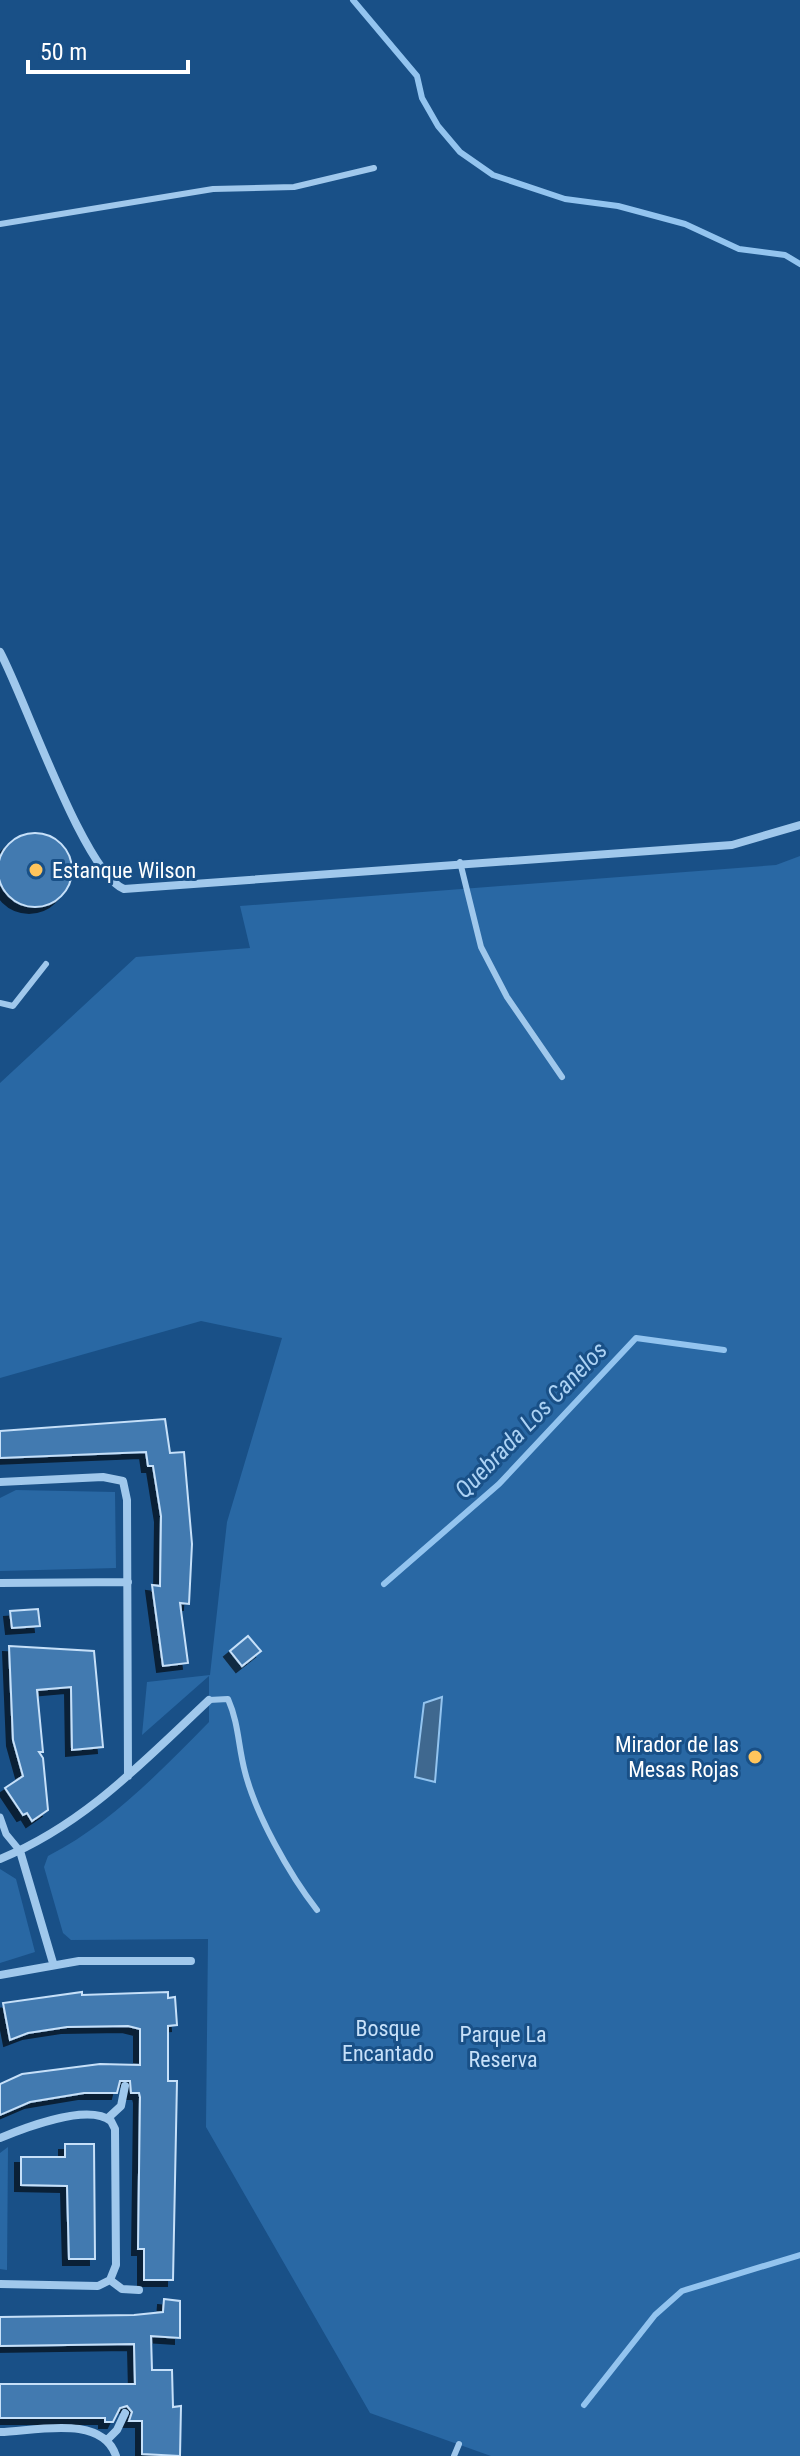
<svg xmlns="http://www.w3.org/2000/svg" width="800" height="2456" viewBox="0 0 800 2456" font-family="'Roboto Condensed',sans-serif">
  <defs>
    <filter id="shadow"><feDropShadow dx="-6" dy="6" stdDeviation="0" flood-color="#0009"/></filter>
  </defs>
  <rect width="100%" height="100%" fill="#195087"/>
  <path fill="#2968a4" d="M 800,856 L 800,2456 L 491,2456 L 370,2413 L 206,2127 L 208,1939 L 71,1940 L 63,1933 L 44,1867 L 48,1856 C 109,1825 161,1771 209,1722 L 209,1676 L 142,1735 L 147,1682 L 210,1675 L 227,1522 L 282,1338 L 201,1321 L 0,1378 L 0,1083 L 136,957 L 250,948 L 240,906 L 776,865 Z
    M 16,1490 L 115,1492 L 116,1568 L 0,1571 L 0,1498 Z
    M 0,1869 L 16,1879 L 35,1952 L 0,1963 Z
    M 8,2147 L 7,2270 L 0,2269 L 0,2153 Z"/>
  <path fill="#3f688f" stroke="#93c4ef" stroke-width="2" d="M 442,1697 L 435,1782 L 415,1777 L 424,1703 Z"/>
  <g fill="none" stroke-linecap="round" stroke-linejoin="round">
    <path stroke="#93c4ef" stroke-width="6" d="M 353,0 L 417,76 L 422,98 L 438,126 L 460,152 L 493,175 L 565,199 L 618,206 L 685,224 L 739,249 L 785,255 L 800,264
      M 384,1584 L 499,1484 L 636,1338 L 724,1350
      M 584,2405 L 655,2315 L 682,2291 L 800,2255"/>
  </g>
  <path fill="#427ab0" stroke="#c6e0f9" stroke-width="2" filter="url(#shadow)" d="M-2 870a37 37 0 1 1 74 0a37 37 0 1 1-74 0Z
    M 165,1419 L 170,1453 L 184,1452 L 192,1544 L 189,1604 L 180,1603 L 188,1663 L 163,1666 L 152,1585 L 160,1586 L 161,1516 L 153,1466 L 148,1466 L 146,1452 L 0,1458 L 0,1431 Z
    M 38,1609 L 40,1626 L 12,1628 L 10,1611 Z
    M 248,1636 L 261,1651 L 242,1666 L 230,1651 Z
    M 9,1646 L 94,1651 L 103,1747 L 72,1750 L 71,1687 L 37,1690 L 43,1752 L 39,1752 L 43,1758 L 48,1810 L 32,1821 L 27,1813 L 23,1815 L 5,1788 L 23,1776 L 13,1740 Z
    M 82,1992 L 82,1995 L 168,1992 L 168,1998 L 175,1997 L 177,2025 L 168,2026 L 168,2081 L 177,2081 L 173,2280 L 144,2280 L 144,2249 L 138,2249 L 140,2097 L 139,2093 L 131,2093 L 130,2081 L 120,2081 L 117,2093 L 84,2093 L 30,2102 L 0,2115 L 0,2084 L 22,2074 L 100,2064 L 140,2065 L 140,2029 L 128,2026 L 67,2027 L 28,2033 L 10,2040 L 3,2003 Z
    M 65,2144 L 94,2144 L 95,2259 L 69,2259 L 67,2186 L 21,2185 L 21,2157 L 65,2157 Z
    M 164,2299 L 180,2301 L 180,2338 L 151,2336 L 152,2370 L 172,2370 L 173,2407 L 181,2406 L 180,2456 L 142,2454 L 142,2421 L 129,2421 L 132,2412 L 127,2406 L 120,2408 L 113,2422 L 105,2422 L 105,2418 L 0,2418 L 0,2384 L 135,2384 L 134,2344 L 0,2346 L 0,2317 L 134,2315 L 163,2312 Z"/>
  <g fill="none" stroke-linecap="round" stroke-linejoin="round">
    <path stroke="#a0c8ec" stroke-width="6" d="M 0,224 L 213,189 L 294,187 L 374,168
      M 460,862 L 481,947 L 507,997 L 562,1077
      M 0,1003 L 13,1006 L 46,964
      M 209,1700 L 228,1699 C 239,1724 238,1746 245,1772 C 256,1815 289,1874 317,1910
      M 454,2456 L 459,2444"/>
    <path stroke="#a0c8ec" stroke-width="7" d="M 0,1817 L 6,1834 L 20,1851"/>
    <path stroke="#a0c8ec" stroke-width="8" d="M 0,652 C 25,698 84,873 124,889 L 732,845 L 800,825
      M 0,1482 L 103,1477 L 123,1481 L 127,1500 L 128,1776
      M 0,1583 L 128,1582
      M 20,1851 L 53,1963
      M 0,1859 C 84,1825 144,1761 209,1700
      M 0,1975 L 79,1961 L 191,1961
      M 108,2118 L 121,2106 L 125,2086
      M 0,2138 C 24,2128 88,2103 111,2121 L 115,2129 L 116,2265 L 110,2280
      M 110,2280 L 122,2289 L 139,2290
      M 0,2284 L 98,2286 L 110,2280
      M 0,2432 C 36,2431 102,2414 116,2456
      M 108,2439 L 117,2430 L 125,2413"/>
  </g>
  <g fill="#ffc55c" stroke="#195087" stroke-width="3">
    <circle cx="36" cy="870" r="8"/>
    <circle cx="755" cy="1757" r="8"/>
  </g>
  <g text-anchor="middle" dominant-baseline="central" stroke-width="6" stroke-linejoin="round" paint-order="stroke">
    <g font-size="22" fill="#fff" stroke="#195087" text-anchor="start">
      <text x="52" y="870">Estanque Wilson</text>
      <text x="739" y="1744" text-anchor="end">Mirador de las<tspan x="739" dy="25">Mesas Rojas</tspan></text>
    </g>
    <g font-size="22" fill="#c6e0f9" stroke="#195087">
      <text x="388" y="2028">Bosque<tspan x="388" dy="25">Encantado</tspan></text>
      <text x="503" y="2034">Parque La<tspan x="503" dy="25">Reserva</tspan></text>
    </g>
    <g font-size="24" font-style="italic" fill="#acd2f4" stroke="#195087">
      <text transform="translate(531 1420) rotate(-46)">Quebrada Los Canelos</text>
    </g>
  </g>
  <path d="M28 60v12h160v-12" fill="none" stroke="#ffffff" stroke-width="4"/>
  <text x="40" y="60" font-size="24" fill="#ffffff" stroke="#195087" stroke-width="6" paint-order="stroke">50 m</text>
</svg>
